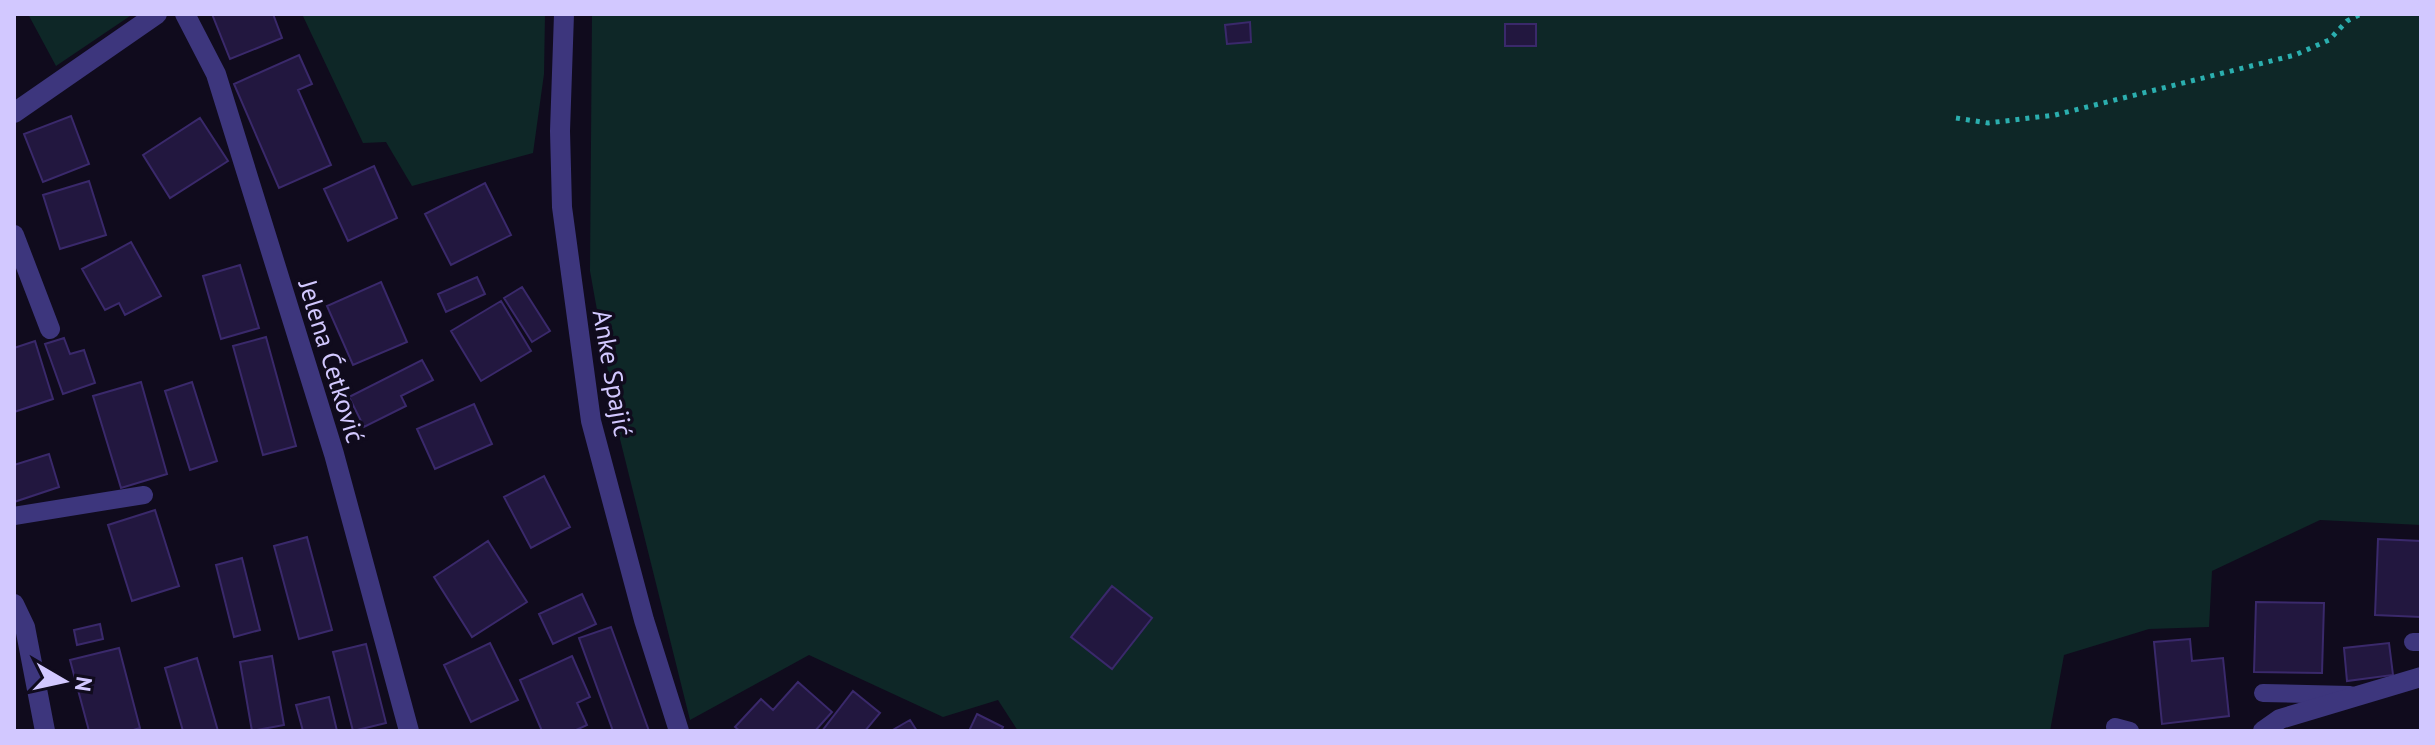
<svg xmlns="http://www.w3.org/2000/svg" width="2435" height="745" viewBox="0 0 2435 745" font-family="'PT Sans',sans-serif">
  <rect width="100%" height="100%" fill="#100b1d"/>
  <path fill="#0e2727" d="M 28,14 L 133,14 L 56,66 Z
    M 302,14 L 545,14 L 544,74 L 533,153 L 412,186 L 386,142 L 363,143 Z
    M 592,14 L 2421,14 L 2421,525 L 2320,520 L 2212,571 L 2209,627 L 2149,629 L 2064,655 L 2050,731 L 1018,731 L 998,700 L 943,717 L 809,655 L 690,720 L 620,439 L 590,271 Z"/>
  <path fill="#22173f" stroke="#3a296b" stroke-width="2" d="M 212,14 L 273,14 L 282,38 L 230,59 Z
    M 1250,22 L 1251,42 L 1227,44 L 1225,25 Z
    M 1505,24 L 1536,24 L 1536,46 L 1505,46 Z
    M 299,55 L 312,84 L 298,90 L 331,165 L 279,188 L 234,84 Z
    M 71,116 L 89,164 L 43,182 L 24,134 Z
    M 200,118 L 228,161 L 170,198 L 143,155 Z
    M 374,166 L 397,218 L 348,241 L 324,189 Z
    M 89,181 L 106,235 L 60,249 L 43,195 Z
    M 485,183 L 511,235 L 451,265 L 425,214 Z
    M 131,242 L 161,296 L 125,315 L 119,303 L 105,310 L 82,269 Z
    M 240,265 L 259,328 L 221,339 L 203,276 Z
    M 477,277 L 485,294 L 446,312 L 438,294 Z
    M 381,282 L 407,342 L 353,365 L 327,306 Z
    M 522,287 L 550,331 L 532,342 L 504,298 Z
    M 501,301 L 531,351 L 481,381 L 451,331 Z
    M 266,337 L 296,446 L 263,455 L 233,346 Z
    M 64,338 L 70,354 L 84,350 L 95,383 L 63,394 L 45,344 Z
    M 35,341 L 53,399 L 14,412 L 14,348 Z
    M 422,360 L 433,380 L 401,396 L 406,406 L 364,427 L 349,397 Z
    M 141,382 L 167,474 L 121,488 L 93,396 Z
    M 192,382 L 217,461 L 190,470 L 165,391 Z
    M 474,404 L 492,444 L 435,469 L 417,429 Z
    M 49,454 L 59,487 L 14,502 L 14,465 Z
    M 544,476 L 570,527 L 531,548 L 504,497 Z
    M 155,510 L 179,586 L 132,601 L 108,525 Z
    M 307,537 L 332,630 L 299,639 L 274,546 Z
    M 2378,539 L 2421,541 L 2421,617 L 2375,615 Z
    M 488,541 L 527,602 L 472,637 L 434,577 Z
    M 242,558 L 260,630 L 234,637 L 216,565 Z
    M 1112,586 L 1152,618 L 1112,669 L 1071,637 Z
    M 582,594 L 596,624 L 553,644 L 539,614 Z
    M 2256,602 L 2324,603 L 2322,673 L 2254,672 Z
    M 100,624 L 103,639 L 77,645 L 74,630 Z
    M 611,627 L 649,731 L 613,731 L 579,638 Z
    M 2190,639 L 2192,661 L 2223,658 L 2229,716 L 2162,724 L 2154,642 Z
    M 490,643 L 518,700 L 471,722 L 444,665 Z
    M 2389,643 L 2393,675 L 2347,681 L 2344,648 Z
    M 366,644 L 386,723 L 353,731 L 333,652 Z
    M 119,648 L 140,728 L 130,731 L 89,731 L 70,660 Z
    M 272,656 L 284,725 L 252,731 L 240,662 Z
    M 572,656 L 590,697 L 577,703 L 587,725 L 574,731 L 542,731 L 520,680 Z
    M 197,658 L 218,731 L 183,731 L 165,668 Z
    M 798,682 L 832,712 L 815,731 L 740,731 L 735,727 L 761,699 L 773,710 Z
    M 853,691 L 880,713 L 865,731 L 822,731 Z
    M 329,697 L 337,731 L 303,731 L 296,705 Z
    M 977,714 L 1003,727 L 1001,731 L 969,731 Z
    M 910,720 L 917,731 L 891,731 Z"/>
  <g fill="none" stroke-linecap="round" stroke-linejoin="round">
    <path stroke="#2bafaf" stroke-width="5" stroke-dasharray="4 6" stroke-linecap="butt" d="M 1956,118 L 1988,123 L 2055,115 L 2295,55 L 2329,40 L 2347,21 L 2361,14"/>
    <path stroke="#3d367d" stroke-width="18" d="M 14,516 L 144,495
      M 2413,642 L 2421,642
      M 2263,693 L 2350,695
      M 2115,727 L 2130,731"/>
    <path stroke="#3d367d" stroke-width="20" d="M 185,14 L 216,74 L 334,454 L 409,731
      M 564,14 L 560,131 L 562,207 L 591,421 L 644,620 L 679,731
      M 14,113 L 157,14
      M 14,235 L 50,329
      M 14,604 L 25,627 L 45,731
      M 2263,731 L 2280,719 L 2421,677"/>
  </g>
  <g text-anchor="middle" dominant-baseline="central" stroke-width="7" stroke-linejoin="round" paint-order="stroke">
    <g font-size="26" fill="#d2c8ff" stroke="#100b1d">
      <text transform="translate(332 361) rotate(73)">Jelena Ćetković</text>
      <text transform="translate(613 373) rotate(80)">Anke Spajić</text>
    </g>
  </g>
  <rect width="2435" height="745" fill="none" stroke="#d2c8ff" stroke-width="32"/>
  <g transform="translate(64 681) rotate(99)" stroke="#100b1d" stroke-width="6" paint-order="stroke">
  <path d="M0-6L14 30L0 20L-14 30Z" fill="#d2c8ff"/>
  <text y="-12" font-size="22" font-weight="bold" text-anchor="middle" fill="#d2c8ff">N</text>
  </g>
</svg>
